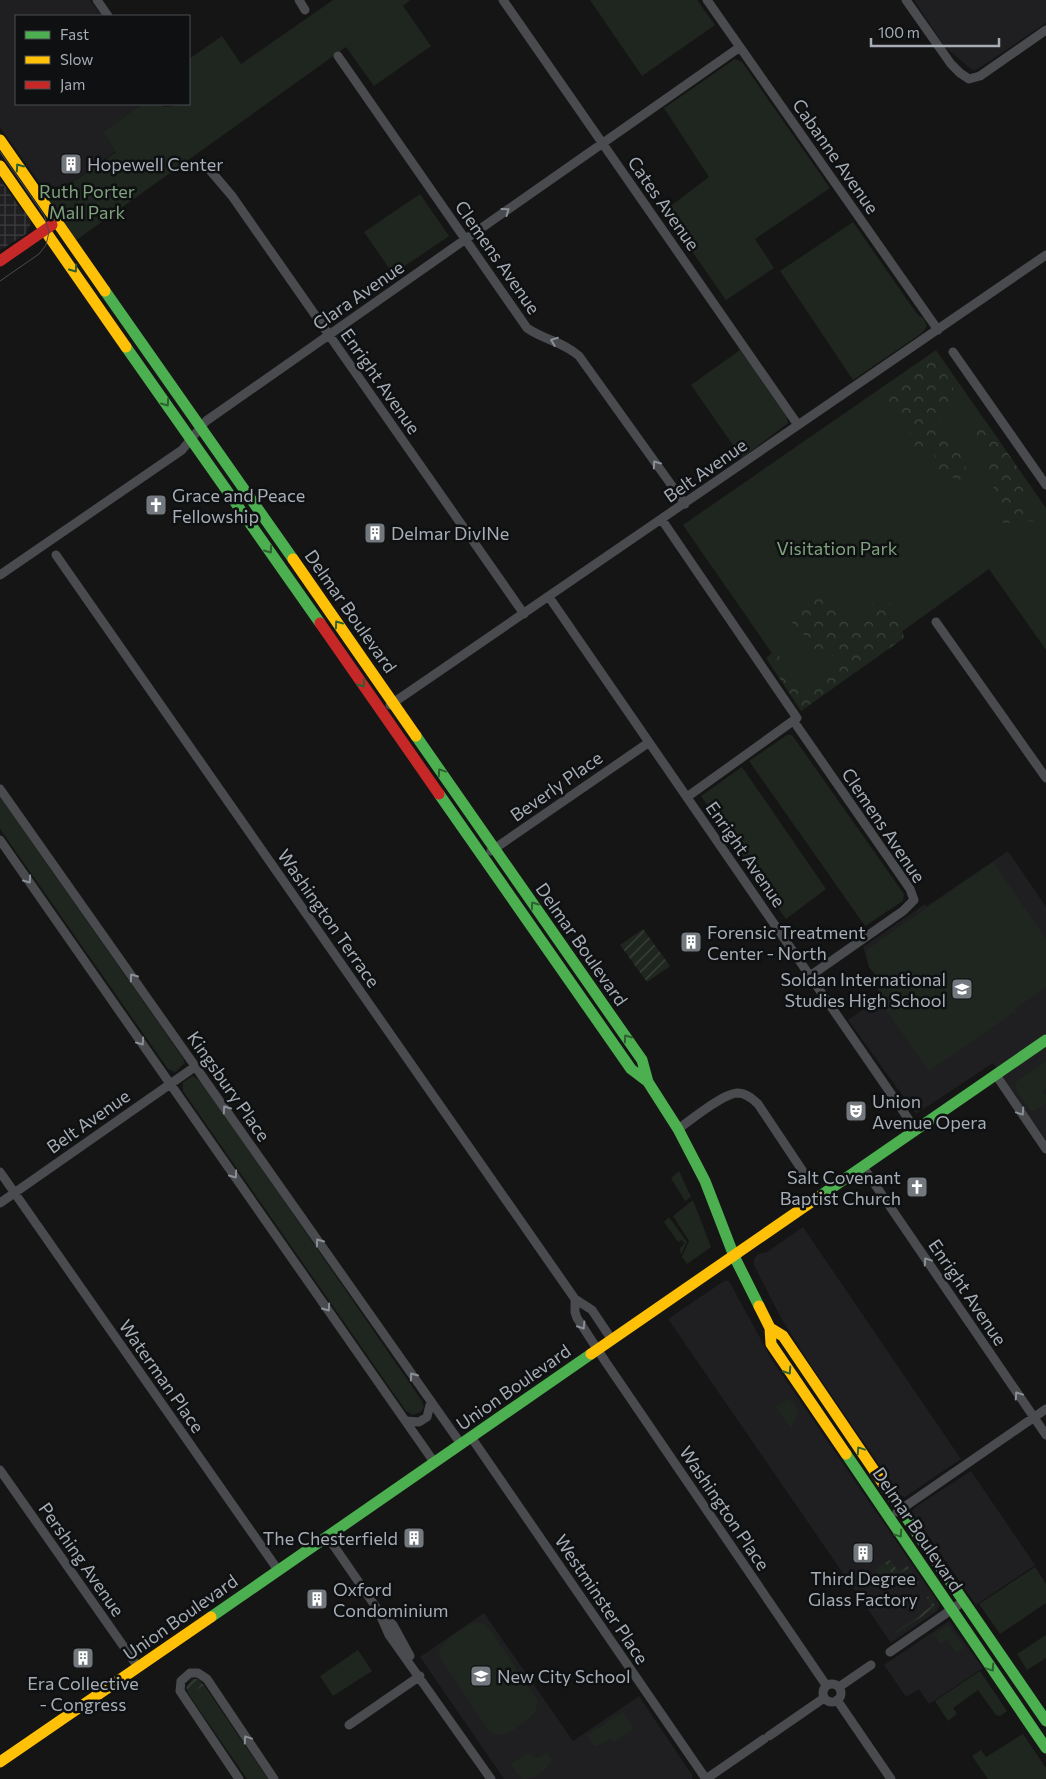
<svg xmlns="http://www.w3.org/2000/svg" width="1046" height="1779" viewBox="0 0 1046 1779" font-family="Commissioner,sans-serif">
  <defs>
    <pattern id="industrial-grid" width="8" height="8" patternUnits="userSpaceOnUse" patternTransform="scale(1.25)"><rect width="8" height="8" fill="#1f1f21"/><path d="M0 4h8M4 0v8" fill="none" stroke="#3d3d3f"/></pattern>
    <pattern id="forest-crowns" width="20" height="18" patternUnits="userSpaceOnUse" patternTransform="scale(1.25)"><rect width="20" height="18" fill="#1f261f"/><path d="M2 6a3 3 0 1 1 6 0M12 15a3 3 0 1 1 6 0" fill="none" stroke="#3d433d"/></pattern>
    <pattern id="garden-furrows" width="10" height="10" patternUnits="userSpaceOnUse" patternTransform="scale(1.25)"><rect width="10" height="10" fill="#1f261f"/><path d="M-1 1l2-2M0 10L10 0M9 11l2-2" fill="none" stroke="#3d433d"/></pattern>
  </defs>
  <rect width="100%" height="100%" fill="#151515"/>
  <path fill="#1f1f21" d="M 0,0 L 90,0 L 102,16 L 16,16 L 16,104 L 142,104 L 103,132 L 116,151 L 50,198 L 0,127 Z
    M 914,0 L 1046,0 L 1046,23 L 978,69 L 972,70 L 945,47 Z
    M 1008,851 L 1046,907 L 1046,1140 L 993,1063 L 916,1114 L 848,1020 L 878,999 L 879,979 L 869,967 L 863,947 L 925,904 L 927,906 Z
    M 803,1227 L 961,1459 L 905,1497 L 900,1495 L 808,1361 L 781,1318 L 754,1265 L 754,1259 L 758,1254 L 767,1252 Z
    M 724,1281 L 729,1281 L 772,1360 L 940,1605 L 937,1611 L 891,1643 L 668,1319 Z
    M 971,1471 L 1035,1565 L 976,1605 L 912,1512 L 914,1508 Z
    M 484,1613 L 573,1741 L 639,1696 L 692,1775 L 692,1779 L 504,1779 L 420,1657 Z
    M 949,1621 L 983,1668 L 929,1704 L 919,1689 L 906,1697 L 884,1665 Z"/>
  <path fill="url(#industrial-grid)" d="M 0,179 L 22,211 L 26,212 L 31,223 L 26,234 L 0,250 Z"/>
  <path fill="#1f261f" d="M 333,0 L 410,0 L 403,6 L 431,46 L 374,86 L 346,47 L 75,241 L 47,200 L 116,152 L 103,132 L 142,104 L 159,104 L 165,107 L 189,104 L 189,59 L 222,36 L 241,64 Z
    M 590,0 L 697,0 L 715,25 L 642,76 Z
    M 735,59 L 742,62 L 830,188 L 755,239 L 774,268 L 726,300 L 664,211 L 709,177 L 664,108 Z
    M 420,194 L 449,236 L 393,274 L 364,232 Z
    M 853,222 L 917,314 L 924,319 L 927,326 L 922,333 L 853,380 L 780,271 Z
    M 740,350 L 787,417 L 788,423 L 742,458 L 691,385 Z
    M 936,350 L 1046,508 L 1046,650 L 989,569 L 805,701 L 683,525 Z
    M 787,735 L 792,735 L 904,894 L 903,901 L 865,926 L 749,761 Z
    M 742,767 L 826,889 L 786,919 L 701,796 Z
    M 0,797 L 183,1058 L 185,1063 L 175,1072 L 168,1069 L 0,829 Z
    M 993,862 L 1046,939 L 1046,987 L 1015,1009 L 1016,1011 L 929,1071 L 878,999 L 879,979 L 869,967 L 866,950 Z
    M 1046,1061 L 1046,1088 L 1042,1091 L 1046,1096 L 1046,1103 L 1035,1111 L 1030,1110 L 1015,1088 L 1016,1082 Z
    M 193,1076 L 202,1082 L 422,1401 L 424,1407 L 421,1412 L 413,1415 L 406,1411 L 183,1091 L 183,1082 Z
    M 679,1171 L 691,1197 L 685,1201 L 671,1178 Z
    M 693,1200 L 711,1247 L 687,1264 L 682,1257 L 689,1241 L 673,1216 Z
    M 669,1217 L 687,1242 L 681,1255 L 680,1248 L 685,1243 L 681,1240 L 678,1242 L 664,1222 Z
    M 789,1398 L 799,1411 L 791,1428 L 776,1407 Z
    M 885,1563 L 893,1575 L 883,1582 L 875,1570 Z
    M 1035,1567 L 1046,1584 L 1046,1603 L 1000,1634 L 979,1604 Z
    M 477,1622 L 485,1624 L 491,1631 L 538,1701 L 535,1712 C 523,1724 502,1745 487,1729 L 439,1656 C 439,1641 464,1626 477,1622 Z
    M 948,1625 L 964,1648 L 956,1653 L 947,1640 L 940,1644 L 934,1635 Z
    M 1046,1635 L 1046,1658 L 1027,1670 L 1017,1654 Z
    M 358,1650 L 372,1671 L 333,1696 L 320,1676 Z
    M 980,1671 L 1007,1711 L 1000,1716 L 996,1715 L 978,1690 L 953,1708 L 957,1714 L 948,1721 L 935,1701 Z
    M 204,1685 L 268,1779 L 247,1779 L 189,1695 Z
    M 623,1712 L 634,1729 L 615,1742 L 609,1739 L 598,1746 L 594,1746 L 587,1735 Z
    M 1023,1734 L 1046,1768 L 1046,1779 L 988,1779 L 972,1756 L 981,1750 L 986,1757 Z
    M 528,1753 L 538,1758 L 547,1753 L 552,1760 C 545,1772 536,1779 522,1779 L 511,1764 Z"/>
  <path fill="url(#forest-crowns)" d="M 933,357 C 944,365 952,388 960,401 L 942,416 L 936,415 L 940,424 L 964,451 L 967,481 L 940,475 L 933,450 L 917,451 L 907,426 L 883,403 L 899,383 Z
    M 988,425 L 1018,468 L 1025,497 L 1035,521 L 1002,523 L 987,459 L 989,450 L 975,443 L 970,434 Z
    M 879,595 L 897,608 L 904,638 L 801,711 L 766,658 L 775,650 L 805,694 L 846,661 L 822,652 L 807,652 L 805,636 L 793,625 L 789,608 L 819,598 L 843,608 L 854,624 C 865,619 870,605 879,595 Z"/>
  <path fill="url(#garden-furrows)" d="M 643,929 L 670,966 L 647,982 L 620,945 Z
    M 890,1560 L 898,1571 L 907,1565 L 921,1586 L 918,1585 L 907,1569 L 894,1577 L 885,1563 Z
    M 928,1596 L 936,1607 L 896,1634 L 895,1632 L 932,1606 L 927,1598 Z
    M 192,1679 L 198,1679 L 204,1685 L 189,1695 L 186,1687 Z"/>
  <g fill="none" stroke-linecap="round" stroke-linejoin="round">
    <path stroke="#494b4e" stroke-width="9" d="M 97,0 L 108,16
      M 299,0 L 305,10
      M 503,0 L 798,425
      M 707,0 L 938,330
      M 906,0 L 951,64 L 960,73 L 969,79 L 980,76 L 1046,30
      M 338,56 L 527,328 C 544,340 564,342 579,356 L 685,504
      M 209,169 L 232,196 L 524,614
      M 953,352 L 1046,485
      M 662,520 L 797,718 L 687,797
      M 56,555 L 575,1299
      M 0,575 L 182,450 L 206,421 L 740,47
      M 549,597 L 916,1130
      M 936,622 L 1046,778
      M 390,705 L 1046,255
      M 797,726 L 910,889 L 914,900 L 903,911 L 810,976
      M 0,789 L 461,1444
      M 0,840 L 434,1462
      M 491,851 L 648,743
      M 996,1075 L 1046,1149
      M 678,1129 C 691,1120 722,1094 737,1093 C 746,1093 752,1098 758,1104 L 808,1179
      M 863,1167 L 1046,1435
      M 0,1172 L 278,1570
      M 0,1203 L 196,1066
      M 575,1299 L 575,1312 L 577,1318 L 605,1361 L 826,1685
      M 575,1299 L 592,1310 L 612,1340
      M 406,1421 L 419,1422 L 427,1417 L 431,1401
      M 471,1437 L 706,1779
      M 0,1470 L 138,1667
      M 897,1512 L 1046,1409
      M 327,1536 L 378,1610 L 393,1625 L 410,1656
      M 378,1610 L 389,1635 L 491,1779
      M 890,1652 L 964,1601
      M823 1693a9 9 0 1 1 18 0a9 9 0 1 1-18 0Z
      M 839,1687 L 871,1665
      M 837,1700 L 891,1779
      M 349,1725 L 420,1676
      M 769,1736 L 824,1698
      M 239,1779 L 180,1691 L 181,1681 L 190,1673 L 198,1673 L 207,1679 L 274,1779
      M 706,1779 L 764,1739"/>
    <path stroke="#4caf50" stroke-width="11" d="M 105,291 L 293,559
      M 126,347 L 320,623
      M 416,736 L 642,1060 L 648,1082 L 678,1129 L 705,1181 L 734,1256 L 759,1306
      M 439,794 L 631,1069 L 648,1082
      M 820,1196 L 1046,1040
      M 846,1454 L 1046,1748
      M 886,1488 L 1046,1721
      M 211,1617 L 591,1354"/>
    <path stroke="#ffc107" stroke-width="11" d="M 0,140 L 105,291
      M 0,166 L 126,347
      M 293,559 L 416,736
      M 759,1306 L 770,1328 L 771,1344 L 846,1454
      M 770,1328 L 783,1336 L 886,1488
      M 591,1354 L 820,1196
      M 0,1762 L 211,1617"/>
    <path stroke="#c62828" stroke-width="11" d="M 0,261 L 52,225
      M 320,623 L 439,794"/>
    <path stroke="#4a4b4e" stroke-width="1" d="M 0,152 L 44,215 L 49,232 L 46,245 L 39,254 L 0,281"/>
  </g>
  <defs><path id="oneway-chevron" d="M-2-3.5L2.5 0L-2 3.5" fill="none" stroke-width="1.6" stroke-linecap="round" stroke-linejoin="round" transform="scale(1.25)"/></defs>
  <g stroke="#2e6030">
    <use href="#oneway-chevron" transform="translate(19 167) rotate(-125)"/>
    <use href="#oneway-chevron" transform="translate(74 269) rotate(55)"/>
    <use href="#oneway-chevron" transform="translate(166 403) rotate(55)"/>
    <use href="#oneway-chevron" transform="translate(269 550) rotate(55)"/>
    <use href="#oneway-chevron" transform="translate(338 624) rotate(-125)"/>
    <use href="#oneway-chevron" transform="translate(362 684) rotate(55)"/>
    <use href="#oneway-chevron" transform="translate(441 772) rotate(-124)"/>
    <use href="#oneway-chevron" transform="translate(534 905) rotate(-125)"/>
    <use href="#oneway-chevron" transform="translate(627 1038) rotate(-125)"/>
    <use href="#oneway-chevron" transform="translate(788 1371) rotate(57)"/>
    <use href="#oneway-chevron" transform="translate(860 1450) rotate(-124)"/>
    <use href="#oneway-chevron" transform="translate(899 1534) rotate(56)"/>
    <use href="#oneway-chevron" transform="translate(991 1668) rotate(56)"/>
  </g>
  <g stroke="#8a9097">
    <use href="#oneway-chevron" transform="translate(506 211) rotate(-36)"/>
    <use href="#oneway-chevron" transform="translate(554 341) rotate(-159)"/>
    <use href="#oneway-chevron" transform="translate(656 464) rotate(-125)"/>
    <use href="#oneway-chevron" transform="translate(28 880) rotate(55)"/>
    <use href="#oneway-chevron" transform="translate(133 977) rotate(-125)"/>
    <use href="#oneway-chevron" transform="translate(141 1042) rotate(55)"/>
    <use href="#oneway-chevron" transform="translate(226 1109) rotate(-125)"/>
    <use href="#oneway-chevron" transform="translate(1021 1112) rotate(56)"/>
    <use href="#oneway-chevron" transform="translate(234 1175) rotate(55)"/>
    <use href="#oneway-chevron" transform="translate(319 1242) rotate(-125)"/>
    <use href="#oneway-chevron" transform="translate(927 1261) rotate(-124)"/>
    <use href="#oneway-chevron" transform="translate(327 1308) rotate(55)"/>
    <use href="#oneway-chevron" transform="translate(582 1326) rotate(58)"/>
    <use href="#oneway-chevron" transform="translate(413 1376) rotate(-125)"/>
    <use href="#oneway-chevron" transform="translate(1018 1395) rotate(-124)"/>
    <use href="#oneway-chevron" transform="translate(247 1739) rotate(-124)"/>
  </g>
  <defs>
    <g id="building-square" transform="scale(1.125)"><rect x="-9" y="-9" width="18" height="18" rx="4" fill="#73787e" stroke="#0f1011"/><path d="M-4-6H4V6H1V3H-1V6H-4ZM-2.5-4.3h1.7v1.8h-1.7ZM.8-4.3h1.7v1.8H.8ZM-2.5-1h1.7V.8h-1.7ZM.8-1h1.7V.8H.8Z" fill="#fff"/></g>
    <g id="church-square" transform="scale(1.125)"><rect x="-9" y="-9" width="18" height="18" rx="4" fill="#73787e" stroke="#0f1011"/><path d="M-1.2-6h2.4v3.5h3.3v2.4h-3.3V6h-2.4V-.1h-3.3v-2.4h3.3Z" fill="#fff"/></g>
    <g id="school-square" transform="scale(1.125)"><rect x="-9" y="-9" width="18" height="18" rx="4" fill="#73787e" stroke="#0f1011"/><path d="M0-5L7-2L0 1L-7-2ZM-4 1L0 2.5L4 1V4Q0 6-4 4Z" fill="#fff"/></g>
    <g id="theatre-square" transform="scale(1.125)"><rect x="-9" y="-9" width="18" height="18" rx="4" fill="#73787e" stroke="#0f1011"/><path d="M-5-5.5Q0-4 5-5.5V0Q5 5 0 6Q-5 5-5 0ZM-3.3-2.5H-1v1.5H-3.3ZM1-2.5H3.3v1.5H1ZM-2.8 1Q0 5.5 2.8 1Z" fill="#fff"/></g>
  </defs>
  <g fill-rule="evenodd">
    <use href="#building-square" x="71" y="164"/>
    <use href="#church-square" x="156" y="505"/>
    <use href="#building-square" x="375" y="533"/>
    <use href="#building-square" x="691" y="942"/>
    <use href="#school-square" x="962" y="989"/>
    <use href="#theatre-square" x="856" y="1111"/>
    <use href="#church-square" x="917" y="1187"/>
    <use href="#building-square" x="414" y="1538"/>
    <use href="#building-square" x="863" y="1553"/>
    <use href="#building-square" x="317" y="1599"/>
    <use href="#building-square" x="83" y="1658"/>
    <use href="#school-square" x="481" y="1676"/>
  </g>
  <g text-anchor="middle" dominant-baseline="central" stroke-width="5" stroke-linejoin="round" paint-order="stroke">
    <g font-size="18" fill="#a6adb6" stroke="#0f1011">
      <text transform="translate(836 156) rotate(55)">Cabanne Avenue</text>
      <text transform="translate(664 203) rotate(55)">Cates Avenue</text>
      <text transform="translate(498 257) rotate(55)">Clemens Avenue</text>
      <text transform="translate(358 295) rotate(-35)">Clara Avenue</text>
      <text transform="translate(381 381) rotate(55)">Enright Avenue</text>
      <text transform="translate(705 470) rotate(-35)">Belt Avenue</text>
      <text transform="translate(351 611) rotate(55)">Delmar Boulevard</text>
      <text transform="translate(556 786) rotate(-35)">Beverly Place</text>
      <text transform="translate(884 825) rotate(56)">Clemens Avenue</text>
      <text transform="translate(746 854) rotate(55)">Enright Avenue</text>
      <text transform="translate(329 918) rotate(55)">Washington Terrace</text>
      <text transform="translate(582 944) rotate(55)">Delmar Boulevard</text>
      <text transform="translate(229 1086) rotate(55)">Kingsbury Place</text>
      <text transform="translate(88 1121) rotate(-35)">Belt Avenue</text>
      <text transform="translate(968 1292) rotate(56)">Enright Avenue</text>
      <text transform="translate(162 1376) rotate(55)">Waterman Place</text>
      <text transform="translate(513 1387) rotate(-35)">Union Boulevard</text>
      <text transform="translate(725 1508) rotate(56)">Washington Place</text>
      <text transform="translate(918 1529) rotate(56)">Delmar Boulevard</text>
      <text transform="translate(82 1559) rotate(55)">Pershing Avenue</text>
      <text transform="translate(602 1599) rotate(56)">Westminster Place</text>
      <text transform="translate(180 1617) rotate(-35)">Union Boulevard</text>
    </g>
    <g font-size="18" fill="#a6adb6" stroke="#0f1011" text-anchor="start">
      <text x="87" y="164">Hopewell Center</text>
      <text x="172" y="495">Grace and Peace<tspan x="172" dy="21">Fellowship</tspan></text>
      <text x="391" y="533">Delmar DivINe</text>
      <text x="707" y="932">Forensic Treatment<tspan x="707" dy="21">Center - North</tspan></text>
      <text x="946" y="979" text-anchor="end">Soldan International<tspan x="946" dy="21">Studies High School</tspan></text>
      <text x="872" y="1101">Union<tspan x="872" dy="21">Avenue Opera</tspan></text>
      <text x="901" y="1177" text-anchor="end">Salt Covenant<tspan x="901" dy="21">Baptist Church</tspan></text>
      <text x="398" y="1538" text-anchor="end">The Chesterfield</text>
      <text x="863" y="1578" text-anchor="middle">Third Degree<tspan x="863" dy="21">Glass Factory</tspan></text>
      <text x="333" y="1589">Oxford<tspan x="333" dy="21">Condominium</tspan></text>
      <text x="497" y="1676">New City School</text>
      <text x="83" y="1683" text-anchor="middle">Era Collective<tspan x="83" dy="21">- Congress</tspan></text>
    </g>
    <g font-size="18" fill="#7fa17d" stroke="#0f1011">
      <text x="87" y="191">Ruth Porter<tspan x="87" dy="21">Mall Park</tspan></text>
      <text x="837" y="548">Visitation Park</text>
    </g>
  </g>
  <rect x="15" y="15" width="175" height="90" fill="#0f1011" stroke="#4b4f53"/>
  <rect x="25" y="31" width="25" height="8" fill="#4caf50" stroke="#4b4f53"/>
  <text x="60" y="40" font-size="15" fill="#a6adb6">Fast</text>
  <rect x="25" y="56" width="25" height="8" fill="#ffc107" stroke="#4b4f53"/>
  <text x="60" y="65" font-size="15" fill="#a6adb6">Slow</text>
  <rect x="25" y="81" width="25" height="8" fill="#c62828" stroke="#4b4f53"/>
  <text x="60" y="90" font-size="15" fill="#a6adb6">Jam</text>
  <path d="M871 38v8h128v-8" fill="none" stroke="#a6adb6" stroke-width="2.5"/>
  <text x="878" y="38" font-size="15" fill="#a6adb6" stroke="#0f1011" stroke-width="4" paint-order="stroke">100 m</text>
</svg>
